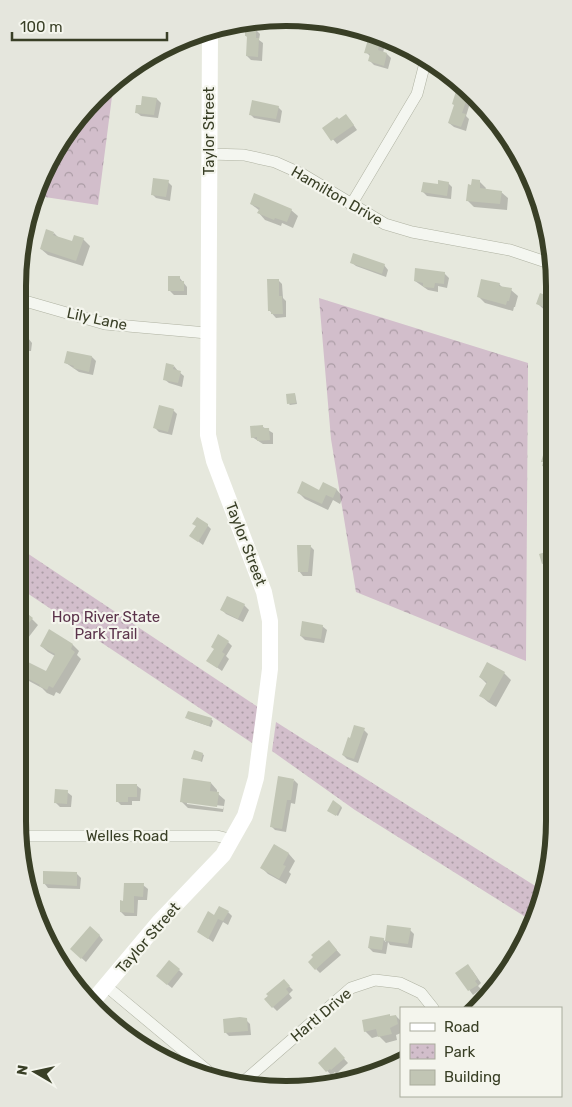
<svg xmlns="http://www.w3.org/2000/svg" width="572" height="1107" viewBox="0 0 572 1107" font-family="Rubik,sans-serif">
  <defs>
    <pattern id="forest-crowns" width="20" height="18" patternUnits="userSpaceOnUse" patternTransform="scale(1.25)"><rect width="20" height="18" fill="#d2becb"/><path d="M2 6a3 3 0 1 1 6 0M12 15a3 3 0 1 1 6 0" fill="none" stroke="#ab9ca5"/></pattern>
    <pattern id="park-dots" width="8" height="8" patternUnits="userSpaceOnUse" patternTransform="scale(1.25)"><rect width="8" height="8" fill="#d2becb"/><path d="M2 2h.1M6 6h.1" fill="none" stroke="#ab9ca5" stroke-width="1.8" stroke-linecap="round"/></pattern>
  </defs>
  <rect width="100%" height="100%" fill="#e6e8dd"/>
  <path fill="url(#forest-crowns)" d="M 114,81 L 98,205 L 38,196 L 45,167 L 109,84 Z
    M 319,298 L 528,363 L 526,661 L 356,592 L 331,439 Z"/>
  <path fill="url(#park-dots)" d="M 18,547 L 258,707 L 252,743 L 18,587 Z
    M 276,722 L 540,889 L 532,921 L 355,810 L 272,751 Z"/>
  <path fill="#0003" fill-rule="evenodd" d="M 256,30 L 260,34 L 259,40 L 263,43 L 262,61 L 251,60 L 247,56 L 248,38 L 246,36 Z
    M 370,36 L 386,40 L 383,53 L 387,54 L 391,58 L 388,69 L 374,65 L 370,61 L 371,57 L 366,52 Z
    M 467,96 L 471,100 L 466,116 L 469,119 L 466,131 L 454,127 L 449,123 Z
    M 143,98 L 157,99 L 161,103 L 158,118 L 141,116 L 136,112 L 142,107 Z
    M 278,107 L 282,111 L 280,123 L 254,118 L 250,114 Z
    M 350,120 L 357,130 L 337,144 L 324,129 Z
    M 479,181 L 486,188 L 485,190 L 501,192 L 508,198 L 507,210 L 474,207 L 468,201 L 472,186 Z
    M 168,182 L 172,186 L 170,201 L 156,198 L 152,194 Z
    M 448,183 L 452,187 L 451,199 L 427,196 L 423,192 Z
    M 251,204 L 291,210 L 298,216 L 293,228 L 282,223 L 281,226 L 265,220 L 259,213 L 260,211 Z
    M 542,211 L 545,226 L 539,220 Z
    M 54,233 L 59,238 L 72,243 L 83,239 L 90,246 L 83,266 L 48,255 L 41,249 Z
    M 351,262 L 384,265 L 388,270 L 386,277 L 356,266 Z
    M 444,273 L 449,278 L 447,288 L 438,286 L 438,292 L 428,290 L 415,281 Z
    M 179,277 L 187,287 L 187,295 L 174,295 L 169,290 Z
    M 278,280 L 282,284 L 283,298 L 286,301 L 286,317 L 276,318 L 269,310 Z
    M 499,284 L 503,288 L 511,290 L 518,296 L 515,307 L 514,307 L 513,311 L 485,303 L 479,297 Z
    M 541,295 L 552,299 L 552,317 L 538,304 Z
    M 18,334 L 28,338 L 32,343 L 31,351 L 18,351 Z
    M 92,357 L 96,361 L 93,375 L 79,372 L 66,363 Z
    M 174,366 L 178,371 L 184,376 L 182,387 L 169,383 L 164,379 Z
    M 295,394 L 297,404 L 290,405 L 289,404 Z
    M 173,410 L 177,414 L 172,435 L 159,432 L 154,427 Z
    M 263,427 L 273,433 L 273,444 L 263,444 L 252,437 Z
    M 553,437 L 553,472 L 548,470 L 543,466 Z
    M 323,484 L 337,490 L 343,497 L 340,504 L 333,500 L 328,510 L 305,499 L 299,493 L 320,491 Z
    M 207,525 L 211,529 L 203,545 L 191,536 Z
    M 310,546 L 314,550 L 312,576 L 303,576 L 299,571 Z
    M 549,552 L 553,563 L 545,565 L 543,564 Z
    M 228,598 L 244,605 L 249,610 L 243,622 L 226,614 L 222,610 Z
    M 18,610 L 32,619 L 38,625 L 28,638 L 18,630 Z
    M 322,626 L 327,630 L 324,643 L 305,640 L 301,636 Z
    M 228,642 L 232,646 L 226,656 L 229,659 L 222,671 L 208,661 Z
    M 73,645 L 79,651 L 77,655 L 81,659 L 60,694 L 56,692 L 54,696 L 47,693 L 42,688 L 29,681 L 23,675 L 46,672 L 55,656 L 48,652 L 41,646 Z
    M 487,664 L 504,673 L 511,680 L 496,707 L 488,702 L 481,696 L 487,684 L 480,677 Z
    M 188,719 L 211,719 L 213,721 L 211,727 Z
    M 364,730 L 368,734 L 358,763 L 347,759 L 343,755 L 351,739 Z
    M 202,754 L 204,755 L 202,762 L 193,758 Z
    M 294,780 L 298,784 L 295,804 L 291,803 L 286,832 L 275,830 L 271,826 Z
    M 211,783 L 217,790 L 217,793 L 225,800 L 223,812 L 188,808 L 182,802 ZM 187,802 L 224,806 L 223,809 L 187,804 Z
    M 136,785 L 141,789 L 140,801 L 132,801 L 132,805 L 121,805 L 117,801 Z
    M 67,792 L 72,796 L 71,807 L 60,807 L 55,802 Z
    M 341,806 L 342,808 L 338,816 L 329,810 Z
    M 274,846 L 289,854 L 295,861 L 289,872 L 291,874 L 286,884 L 268,874 L 262,868 Z
    M 77,874 L 81,878 L 80,889 L 48,888 L 44,883 Z
    M 143,885 L 148,889 L 147,900 L 138,900 L 137,916 L 125,916 L 121,912 L 124,902 Z
    M 228,912 L 232,916 L 228,925 L 223,922 L 213,942 L 199,932 L 215,916 Z
    M 388,926 L 410,930 L 414,934 L 412,948 L 390,945 L 388,942 L 386,954 L 373,952 L 369,948 L 383,939 L 386,942 Z
    M 99,935 L 103,940 L 86,962 L 76,953 Z
    M 333,946 L 341,955 L 320,973 L 316,969 Z
    M 179,970 L 183,974 L 172,988 L 162,980 Z
    M 472,970 L 481,983 L 478,986 L 481,989 L 473,995 L 457,973 Z
    M 284,981 L 293,990 L 289,994 L 292,998 L 277,1011 L 265,999 Z
    M 389,1015 L 391,1017 L 396,1016 L 401,1021 L 401,1033 L 396,1035 L 397,1040 L 386,1043 L 379,1036 L 372,1038 L 365,1031 Z
    M 246,1020 L 250,1024 L 251,1035 L 229,1036 L 225,1032 Z
    M 115,1024 L 134,1032 L 140,1038 L 136,1043 Z
    M 335,1049 L 348,1063 L 336,1074 L 335,1072 L 331,1075 L 320,1063 Z"/>
  <path fill="#c1c5b4" d="M 245,28 L 256,29 L 256,38 L 259,38 L 258,57 L 246,56 L 247,36 L 245,36 Z
    M 369,36 L 381,39 L 378,50 L 387,53 L 384,66 L 368,61 L 370,54 L 364,53 Z
    M 456,91 L 468,95 L 462,113 L 466,114 L 461,127 L 448,123 L 454,105 L 452,104 Z
    M 142,96 L 157,98 L 154,115 L 135,113 L 136,105 L 141,105 Z
    M 252,100 L 279,106 L 276,119 L 249,115 Z
    M 346,114 L 354,125 L 331,141 L 322,128 L 337,117 L 339,119 Z
    M 153,178 L 169,180 L 166,197 L 151,195 Z
    M 472,179 L 480,180 L 480,188 L 502,191 L 500,204 L 466,201 L 468,184 L 471,185 Z
    M 438,180 L 449,182 L 447,196 L 421,192 L 423,182 L 438,184 Z
    M 254,193 L 292,209 L 287,222 L 275,218 L 274,220 L 257,213 L 260,208 L 250,204 Z
    M 46,229 L 54,232 L 53,235 L 72,241 L 74,235 L 84,238 L 76,261 L 40,249 Z
    M 353,253 L 385,264 L 382,274 L 350,263 Z
    M 415,268 L 445,272 L 444,284 L 435,283 L 434,288 L 423,287 L 423,283 L 414,281 Z
    M 168,276 L 180,276 L 180,281 L 184,281 L 184,291 L 168,291 Z
    M 267,279 L 279,279 L 279,296 L 282,296 L 283,314 L 271,314 L 271,311 L 268,311 Z
    M 481,279 L 500,283 L 499,286 L 512,288 L 509,301 L 507,301 L 506,305 L 477,297 Z
    M 551,287 L 552,287 L 552,314 L 543,310 L 544,307 L 536,304 L 540,293 L 548,296 Z
    M 18,335 L 29,337 L 27,348 L 18,346 Z
    M 67,351 L 92,356 L 89,372 L 73,368 L 74,366 L 64,363 Z
    M 166,363 L 174,365 L 173,369 L 181,371 L 178,383 L 163,380 Z
    M 295,393 L 296,403 L 287,404 L 286,394 Z
    M 159,405 L 174,409 L 168,432 L 153,428 Z
    M 263,425 L 263,428 L 269,428 L 270,440 L 257,441 L 257,437 L 251,438 L 250,426 Z
    M 551,428 L 553,429 L 553,469 L 542,466 L 543,462 L 541,462 Z
    M 302,481 L 319,490 L 323,482 L 337,489 L 333,498 L 326,495 L 322,504 L 297,493 Z
    M 197,517 L 208,524 L 208,526 L 198,542 L 189,536 L 196,526 L 192,524 Z
    M 297,545 L 311,545 L 308,572 L 298,572 Z
    M 549,551 L 553,561 L 542,564 L 539,554 Z
    M 227,596 L 245,604 L 238,619 L 220,610 Z
    M 24,611 L 33,618 L 18,636 L 18,618 Z
    M 302,621 L 323,625 L 321,639 L 300,636 Z
    M 49,629 L 73,644 L 71,649 L 75,652 L 53,688 L 49,686 L 47,690 L 39,686 L 40,685 L 21,675 L 28,662 L 46,671 L 55,654 L 40,646 Z
    M 218,634 L 229,641 L 222,652 L 225,654 L 217,668 L 206,661 L 214,649 L 211,647 Z
    M 487,662 L 505,672 L 489,701 L 479,696 L 487,682 L 479,677 Z
    M 188,711 L 212,718 L 209,726 L 185,718 Z
    M 354,725 L 365,728 L 354,759 L 342,755 L 348,737 L 350,738 Z
    M 194,750 L 203,753 L 201,761 L 191,759 Z
    M 278,776 L 294,779 L 291,800 L 287,800 L 282,829 L 270,827 Z
    M 183,778 L 211,782 L 210,791 L 219,792 L 217,807 L 180,802 Z
    M 116,784 L 137,784 L 137,797 L 128,797 L 128,802 L 116,802 Z
    M 55,789 L 68,790 L 67,804 L 54,803 Z
    M 333,800 L 341,806 L 336,816 L 327,811 Z
    M 274,844 L 289,853 L 283,865 L 286,866 L 279,879 L 260,868 Z
    M 43,871 L 77,872 L 77,886 L 43,884 Z
    M 124,883 L 144,883 L 143,897 L 134,896 L 134,913 L 120,912 L 120,900 L 123,901 Z
    M 219,906 L 229,911 L 223,921 L 218,919 L 208,939 L 197,932 L 208,911 L 214,915 Z
    M 387,925 L 411,928 L 408,944 L 385,941 Z
    M 90,926 L 100,935 L 81,959 L 70,949 Z
    M 370,936 L 384,938 L 382,950 L 368,948 Z
    M 329,940 L 337,950 L 315,970 L 308,962 L 313,957 L 311,955 Z
    M 169,960 L 180,969 L 167,985 L 156,976 Z
    M 468,964 L 478,979 L 475,981 L 478,985 L 468,991 L 455,973 Z
    M 284,979 L 290,986 L 286,989 L 289,993 L 272,1008 L 264,999 L 268,996 L 266,994 Z
    M 112,1012 L 135,1031 L 129,1037 L 107,1017 Z
    M 390,1014 L 390,1016 L 396,1015 L 398,1024 L 390,1028 L 392,1034 L 378,1037 L 376,1029 L 364,1032 L 362,1020 Z
    M 240,1017 L 247,1018 L 248,1031 L 224,1033 L 223,1019 Z
    M 335,1047 L 345,1058 L 331,1070 L 330,1069 L 326,1072 L 318,1063 Z"/>
  <g fill="none" stroke-linecap="round" stroke-linejoin="round">
    <g stroke="#afb2a2" stroke-width="12">
      <path id="street" d="M 209,154 L 244,155 L 275,162 L 302,174 L 385,224 L 412,232 L 510,250 L 552,264
        M 351,205 L 417,94 L 426,59
        M 18,299 L 105,324 L 207,333
        M 20,836 L 217,836 L 233,840
        M 106,986 L 220,1081
        M 242,1083 L 351,988 L 375,980 L 400,983 L 421,993 L 433,1008"/>
    </g>
    <use href="#street" stroke="#f4f6f0" stroke-width="11"/>
    <path stroke="#fff" stroke-width="16" d="M 92,1002 L 160,921 L 223,855 L 245,816 L 256,778 L 270,669 L 270,621 L 264,592 L 214,461 L 208,435 L 210,30"/>
  </g>
  <g text-anchor="middle" dominant-baseline="central" stroke-width="4.5" stroke-linejoin="round" paint-order="stroke">
    <g font-size="15" fill="#393f26" stroke="#f4f5ed">
      <text transform="translate(209 131) rotate(-90)">Taylor Street</text>
      <text transform="translate(337 196) rotate(30)">Hamilton Drive</text>
      <text transform="translate(97 319) rotate(12)">Lily Lane</text>
      <text transform="translate(246 544) rotate(69)">Taylor Street</text>
      <text x="127" y="836">Welles Road</text>
      <text transform="translate(148 938) rotate(-49)">Taylor Street</text>
      <text transform="translate(321 1015) rotate(-40)">Hartl Drive</text>
    </g>
    <g font-size="15" fill="#5b334b" stroke="#f4f5ed">
      <text x="106" y="617">Hop River State<tspan x="106" dy="17">Park Trail</tspan></text>
    </g>
  </g>
  <path d="M0 0H572V1107H0ZM286 26H286A260 260 0 0 1 546 286V821A260 260 0 0 1 286 1081H286A260 260 0 0 1 26 821V286A260 260 0 0 1 286 26Z" fill="#e5e6dd" fill-rule="evenodd"/>
  <path fill="none" stroke="#393f26" stroke-width="6" d="M286 26H286A260 260 0 0 1 546 286V821A260 260 0 0 1 286 1081H286A260 260 0 0 1 26 821V286A260 260 0 0 1 286 26Z"/>
  <rect x="400" y="1007" width="162" height="90" fill="#f4f5ed" stroke="#a9ac9d"/>
  <rect x="410" y="1023" width="25" height="8" fill="#ffffff" stroke="#a9ac9d"/>
  <text x="444" y="1032" font-size="15" fill="#393f26">Road</text>
  <rect x="410" y="1044" width="25" height="15" fill="url(#park-dots)" stroke="#a9ac9d"/>
  <text x="444" y="1057" font-size="15" fill="#393f26">Park</text>
  <rect x="410" y="1070" width="25" height="15" fill="#c1c5b4" stroke="#a9ac9d"/>
  <text x="444" y="1082" font-size="15" fill="#393f26">Building</text>
  <g transform="translate(35 1072) rotate(279)" stroke="#f4f5ed" stroke-width="4" paint-order="stroke">
  <path d="M0-4L9 19L0 12L-9 19Z" fill="#393f26"/>
  <text y="-8" font-size="14" font-weight="bold" text-anchor="middle" fill="#393f26">N</text>
  </g>
  <path d="M12 32v8h155v-8" fill="none" stroke="#393f26" stroke-width="2.5"/>
  <text x="20" y="32" font-size="15" fill="#393f26" stroke="#f4f5ed" stroke-width="4" paint-order="stroke">100 m</text>
</svg>
